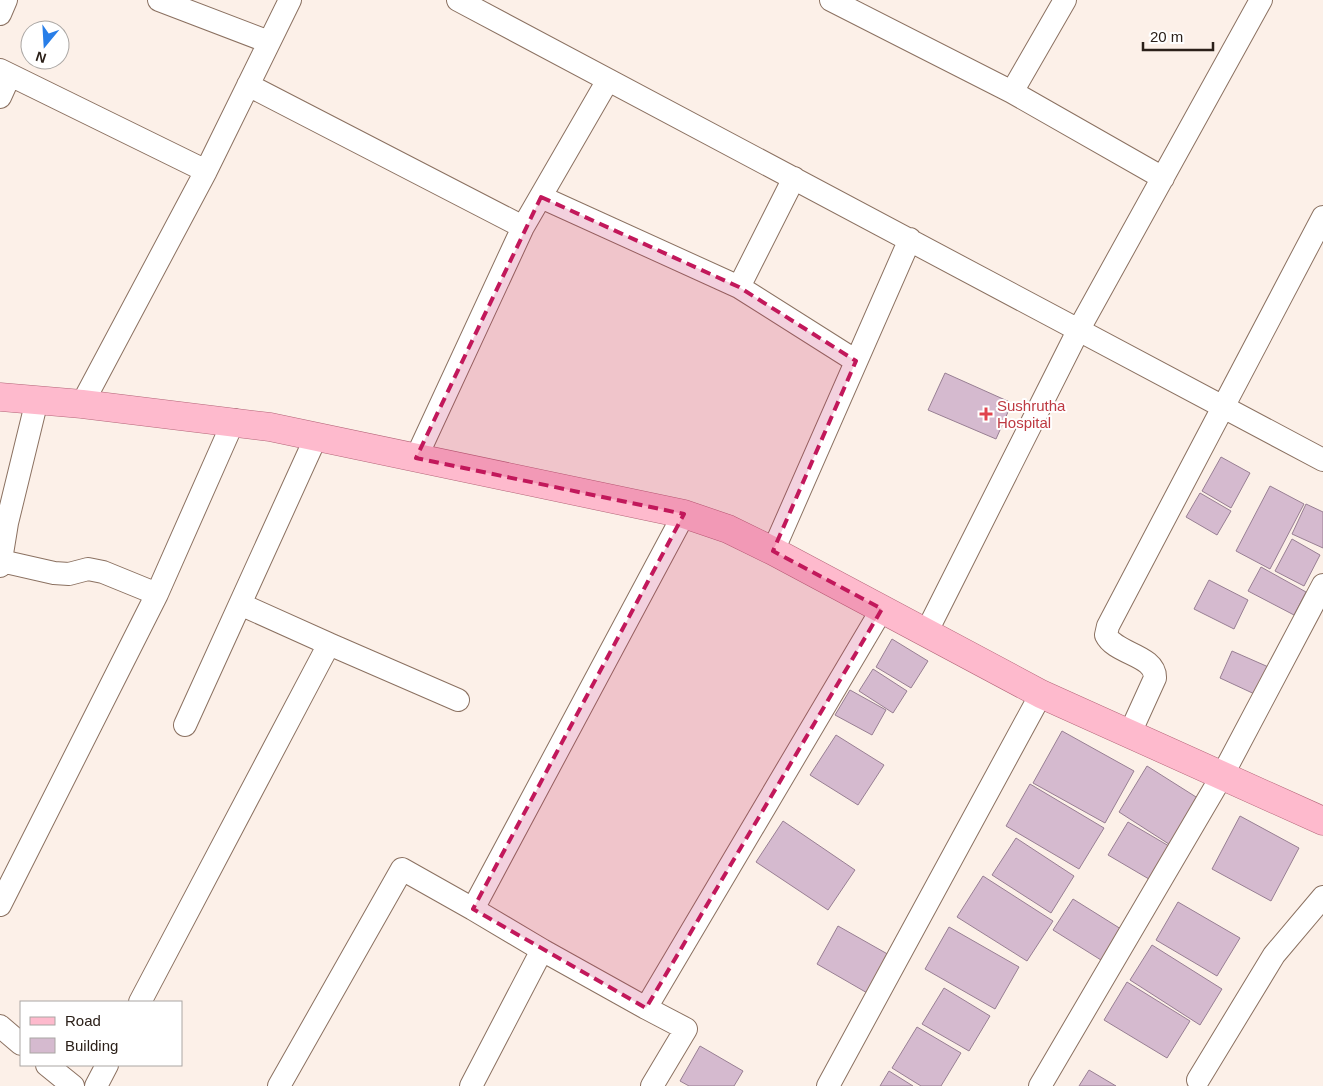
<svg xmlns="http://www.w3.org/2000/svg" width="1323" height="1086" viewBox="0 0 1323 1086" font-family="Arial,sans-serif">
  <rect width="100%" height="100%" fill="#fcf0e8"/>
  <path fill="#d5bacf" stroke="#987f93" d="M 945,373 L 1012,403 L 996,439 L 928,410 Z
    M 1221,457 L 1250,473 L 1231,508 L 1202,491 Z
    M 1270,486 L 1304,504 L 1270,569 L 1236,551 Z
    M 1200,493 L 1231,511 L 1217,535 L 1186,517 Z
    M 1306,504 L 1323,512 L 1323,548 L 1292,534 Z
    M 1292,539 L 1320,555 L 1304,586 L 1275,571 Z
    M 1261,567 L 1306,592 L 1294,615 L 1248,591 Z
    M 1209,580 L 1248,600 L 1234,629 L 1194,609 Z
    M 892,639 L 928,661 L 911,688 L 876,667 Z
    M 1232,651 L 1273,669 L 1261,697 L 1220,678 Z
    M 873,669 L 907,691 L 893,713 L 859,691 Z
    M 850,690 L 886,710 L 872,735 L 835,715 Z
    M 1062,731 L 1134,771 L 1105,823 L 1033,783 Z
    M 836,735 L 884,765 L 858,805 L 810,775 Z
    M 1147,766 L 1204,802 L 1175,848 L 1119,812 Z
    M 1030,784 L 1104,828 L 1079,869 L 1006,826 Z
    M 1240,816 L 1299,848 L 1271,901 L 1212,869 Z
    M 783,821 L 855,870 L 828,910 L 756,862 Z
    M 1128,822 L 1174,849 L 1154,882 L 1108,855 Z
    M 1016,838 L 1074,876 L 1051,913 L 992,875 Z
    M 983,876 L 1053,921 L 1027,961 L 957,917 Z
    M 1073,899 L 1121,929 L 1101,960 L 1053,930 Z
    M 1178,902 L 1240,938 L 1217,976 L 1156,940 Z
    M 838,926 L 891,956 L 869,994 L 817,964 Z
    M 949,927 L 1019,967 L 995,1009 L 925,969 Z
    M 1152,945 L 1222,989 L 1200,1025 L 1130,980 Z
    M 1127,982 L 1190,1021 L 1167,1058 L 1104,1020 Z
    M 944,988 L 990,1016 L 969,1051 L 922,1024 Z
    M 917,1027 L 961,1053 L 941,1086 L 921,1086 L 892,1068 Z
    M 700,1046 L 743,1071 L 734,1086 L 689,1086 L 680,1081 Z
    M 1089,1070 L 1116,1086 L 1079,1086 Z
    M 889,1071 L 913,1086 L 880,1086 Z"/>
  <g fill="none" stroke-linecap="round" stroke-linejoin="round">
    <g stroke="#8b7161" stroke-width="24">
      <path id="minor" d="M 159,0 L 269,42
        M 458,0 L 1323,460
        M 831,0 L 1012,92
        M 1065,0 L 1012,92 L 1163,178
        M 0,14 L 6,0
        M 0,70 L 206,171
        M 248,85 L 523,227 L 608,80
        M 0,97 L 10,75
        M 541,197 L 739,287 L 794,178
        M 739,287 L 856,361
        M 82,404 L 206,171 L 290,0
        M 416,458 L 523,227
        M 773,551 L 910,239
        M 1,561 L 54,573 L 69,574 L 88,569 L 103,572 L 157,594
        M 0,566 L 7,523 L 37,400
        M 240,604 L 329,644
        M 926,633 L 1079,329 L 1261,0
        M 185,725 L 316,437
        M 1130,733 L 1155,678 C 1156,655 1115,654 1106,635 L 1108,626 L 1323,217
        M 0,905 L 157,594 L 234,420
        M 542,950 L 646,1008 L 882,609
        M 140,1002 L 329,644 L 458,700
        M 646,1008 L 686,1029 L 652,1086
        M 0,1026 L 21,1044
        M 47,1065 L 73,1086
        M 1198,1080 L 1274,955 L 1323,897
        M 96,1086 L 107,1065
        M 279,1086 L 402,869 L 473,909
        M 471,1086 L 542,950 L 473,909 L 684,514
        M 828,1086 L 1041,694
        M 1040,1086 L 1223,774 L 1323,585"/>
    </g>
    <g stroke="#b46679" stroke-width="29">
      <path id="major" d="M 0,397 L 82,404 L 270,427 L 684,514 L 728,529 L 773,551 L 1041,694 L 1323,821"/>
    </g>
    <use href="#minor" stroke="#fff" stroke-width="22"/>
    <use href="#major" stroke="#febacd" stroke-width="28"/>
  </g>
  <path fill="#c2185b" fill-opacity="0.2" stroke="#c2185b" stroke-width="4" stroke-dasharray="10 6" stroke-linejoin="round" d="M 541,197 L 739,287 L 856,361 L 773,551 L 882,609 L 646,1008 L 473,909 L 684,514 L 416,458 Z"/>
  <path fill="#e0444e" stroke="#fff" stroke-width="2" d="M983.5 406.5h5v5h5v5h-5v5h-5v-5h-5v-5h5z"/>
  <g text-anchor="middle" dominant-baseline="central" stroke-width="4" stroke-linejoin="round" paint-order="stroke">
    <g font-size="15" fill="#be3a42" stroke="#fff" text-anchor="start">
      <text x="997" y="405">Sushrutha<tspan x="997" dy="17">Hospital</tspan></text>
    </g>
  </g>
  <rect x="20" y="1001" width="162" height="65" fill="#ffffff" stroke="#aaa6a3"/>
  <rect x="30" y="1017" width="25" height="8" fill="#febacd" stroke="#aaa6a3"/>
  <text x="65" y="1026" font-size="15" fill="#2b2019">Road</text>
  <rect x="30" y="1038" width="25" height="15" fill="#d5bacf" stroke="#aaa6a3"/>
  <text x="65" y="1051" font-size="15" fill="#2b2019">Building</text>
  <g transform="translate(45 45) rotate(198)"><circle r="24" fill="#ffffff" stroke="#aaa6a3"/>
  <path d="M0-4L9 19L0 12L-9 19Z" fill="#287ee8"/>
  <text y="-8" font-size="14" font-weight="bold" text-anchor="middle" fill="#2b2019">N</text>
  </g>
  <path d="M1143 42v8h70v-8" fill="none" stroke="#2b2019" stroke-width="2.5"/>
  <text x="1150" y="42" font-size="15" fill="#2b2019" stroke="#ffffff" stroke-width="4" paint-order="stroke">20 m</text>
</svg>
